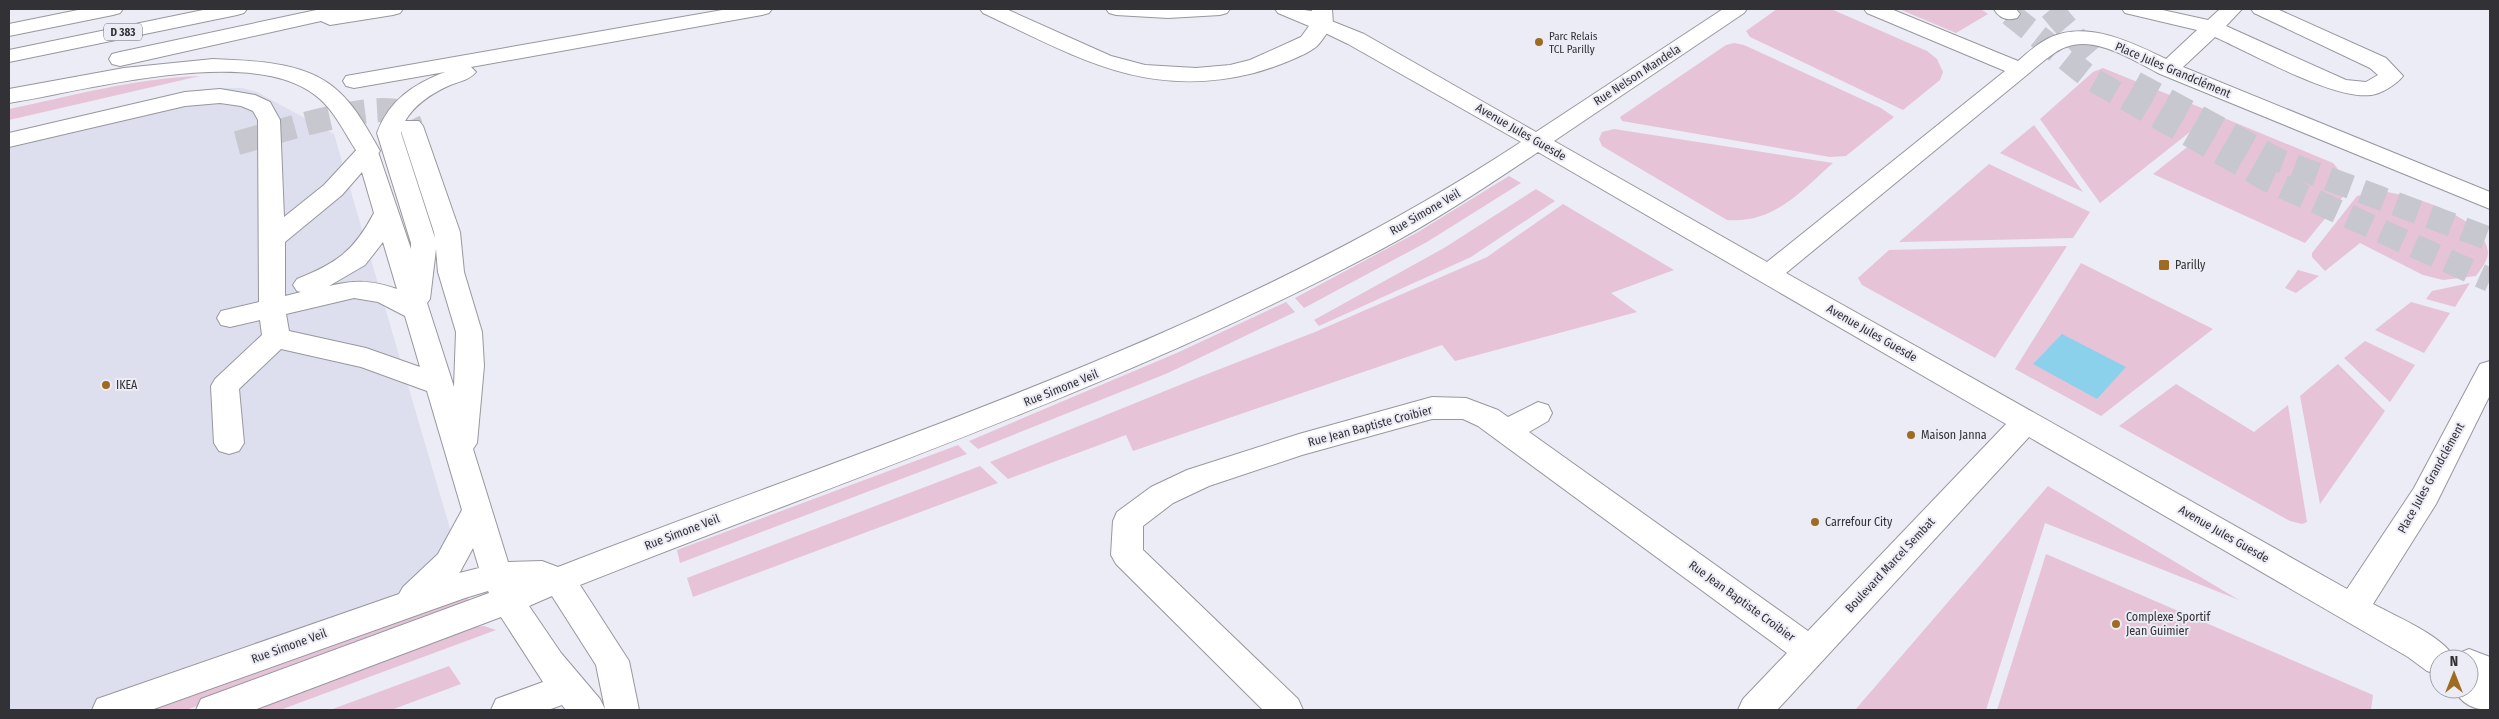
<svg xmlns="http://www.w3.org/2000/svg" width="2499" height="719" viewBox="0 0 2499 719" font-family="'Fira Sans Condensed',sans-serif">
  <rect width="100%" height="100%" fill="#ebecf5"/>
  <path fill="#dedfee" d="M 221,88 L 242,88 L 257,92 L 334,134 L 464,576 L 85,710 L 9,710 L 9,133 L 187,92 Z"/>
  <path fill="#e7c3d8" d="M 1777,9 L 1831,9 L 1927,51 L 1937,59 L 1943,72 L 1940,80 L 1903,110 L 1750,37 L 1746,31 Z
    M 1899,9 L 1981,9 L 1988,14 L 1956,33 Z
    M 1734,43 L 1744,45 L 1881,108 L 1894,117 L 1846,156 L 1830,157 L 1622,121 L 1620,117 L 1726,45 Z
    M 2103,68 L 2214,113 L 2100,203 L 2040,119 L 2093,72 Z
    M 200,76 L 9,120 L 9,109 C 72,96 135,78 200,76 Z
    M 2224,118 L 2333,163 C 2341,172 2344,180 2346,193 L 2305,243 L 2153,174 Z
    M 2034,125 L 2083,192 L 2000,153 Z
    M 1614,129 L 1833,163 C 1801,191 1774,224 1727,220 L 1602,146 L 1599,139 L 1602,132 Z
    M 1989,164 L 2090,212 L 2073,238 L 1899,242 Z
    M 1509,176 L 1521,183 L 1427,242 L 1304,308 L 1295,298 L 1418,232 Z
    M 1536,189 L 1555,201 L 1471,257 L 1319,326 L 1314,320 L 1444,248 Z
    M 2378,191 C 2407,193 2485,216 2488,252 C 2488,261 2480,270 2476,276 L 2443,280 L 2423,275 L 2360,243 L 2325,271 L 2312,257 L 2312,253 L 2357,196 Z
    M 1563,204 L 1674,270 L 1611,293 L 1637,312 L 1455,361 L 1442,345 L 1133,451 L 1126,435 L 1008,479 L 990,462 L 1197,378 L 1315,332 L 1487,257 Z
    M 2067,246 L 1995,358 L 1862,285 L 1858,278 L 1889,250 Z
    M 2081,263 L 2213,329 L 2101,416 L 2015,369 Z
    M 2298,270 L 2319,276 L 2296,293 L 2285,288 Z
    M 2470,283 L 2455,307 L 2426,299 L 2432,291 Z
    M 1286,302 L 1295,312 L 1168,373 L 978,449 L 969,441 L 1179,352 Z
    M 2411,302 L 2450,313 L 2424,353 L 2375,330 Z
    M 2365,341 L 2415,365 L 2390,402 L 2344,358 Z
    M 2338,364 L 2385,411 L 2320,504 L 2300,396 Z
    M 2176,384 L 2254,432 L 2288,405 L 2307,522 L 2302,524 L 2290,521 L 2119,426 Z
    M 958,445 L 967,454 L 680,563 L 677,550 Z
    M 980,466 L 998,483 L 693,597 L 687,578 Z
    M 2048,486 L 2239,600 L 2045,523 L 1986,710 L 1855,710 Z
    M 2046,554 L 2373,695 L 2371,710 L 1997,710 Z
    M 465,594 L 467,594 L 470,606 L 468,609 L 186,710 L 138,710 Z
    M 484,626 L 496,630 L 280,710 L 239,710 L 464,628 Z
    M 449,666 L 461,684 L 391,710 L 330,710 Z"/>
  <path fill="#8cd1ec" d="M 2062,334 L 2126,367 L 2097,399 L 2033,364 Z"/>
  <g fill="none" stroke-linecap="round" stroke-linejoin="round">
    <path stroke="#c6c7cf" stroke-width="24" stroke-dasharray="24 12" stroke-linecap="butt" d="M 237,143 C 272,134 368,102 399,112 C 406,114 409,120 411,126"/>
    <path stroke="#c6c7cf" stroke-width="24" stroke-dasharray="24 12" stroke-linecap="butt" d="M 2010,14 L 2090,78 L 2268,180 L 2490,280
      M 2135,83 L 2278,160 L 2490,239"/>
    <path stroke="#c6c7cf" stroke-width="24" stroke-dasharray="24 12" stroke-linecap="butt" d="M 2051,9 L 2097,63"/>
    <g stroke="#97979f" stroke-width="2">
      <path id="minor" d="M 728,9 L 772,9 L 769,13 L 762,15 L 471,67 L 476,72 C 470,80 457,82 448,86 C 431,94 415,104 405,121 L 419,121 L 423,126 L 460,232 L 464,272 L 482,332 L 484,366 L 477,443 L 473,449 L 508,562 L 542,561 L 558,567 C 886,439 1224,337 1521,142 L 1348,44 L 1315,28 L 1311,24 L 1315,20 L 1322,18 L 1329,20 L 1364,34 L 1536,132 L 1723,9 L 1747,9 L 1744,13 L 1554,141 L 1767,262 L 2005,71 L 1867,13 L 1864,9 L 1891,9 L 2018,61 C 2027,53 2037,44 2049,38 C 2087,20 2131,42 2166,59 L 2197,30 L 2125,13 L 2122,9 L 2158,9 L 2208,20 L 2220,9 L 2242,9 L 2226,26 L 2346,80 L 2366,82 L 2378,75 L 2370,68 L 2254,13 L 2251,9 L 2277,9 L 2386,58 L 2403,76 C 2397,84 2381,94 2371,95 C 2334,100 2251,53 2215,37 L 2183,67 L 2490,192 L 2490,209 L 2160,74 C 2135,61 2095,35 2066,47 C 2059,49 2052,55 2046,59 L 1786,273 L 2347,589 L 2414,488 L 2480,364 L 2490,361 L 2490,395 L 2436,504 L 2373,604 C 2395,616 2444,636 2455,659 L 2439,659 L 2439,675 L 2427,671 L 2408,657 L 2029,437 L 1777,710 L 1738,710 L 1743,699 L 1787,653 L 1478,426 L 1463,419 L 1432,419 L 1302,455 L 1209,486 L 1173,503 L 1143,526 L 1143,550 L 1298,699 L 1303,710 L 1263,710 L 1116,564 L 1111,555 L 1113,521 L 1117,512 L 1151,487 L 1187,470 L 1299,434 L 1432,397 L 1466,398 L 1498,410 L 1508,417 L 1538,402 L 1548,405 L 1552,413 L 1548,421 L 1529,432 L 1808,631 L 2006,424 L 1538,152 C 1487,186 1435,221 1380,250 C 1124,386 849,478 580,585 L 629,661 L 639,710 L 566,710 L 562,705 L 548,710 L 491,710 L 496,699 L 543,682 L 501,617 L 254,710 L 196,710 L 201,699 L 489,593 L 488,591 L 465,598 L 151,710 L 92,710 L 97,699 L 399,594 L 403,587 L 438,554 L 462,510 L 427,391 L 361,367 L 281,349 L 239,389 L 244,443 L 239,451 L 229,454 L 219,451 L 214,443 L 211,386 L 215,379 L 262,335 L 260,320 L 230,327 L 221,325 L 217,318 L 221,311 L 259,302 L 258,120 L 253,111 L 241,106 L 220,103 L 185,106 L 9,147 L 9,133 L 185,92 L 220,89 L 255,95 L 270,102 L 280,120 L 284,217 L 324,185 L 360,146 L 368,144 L 376,146 L 411,249 L 411,243 L 377,133 C 389,100 414,84 445,72 L 354,88 L 346,86 L 343,81 L 346,76 ZM 401,131 L 434,232 L 435,238 L 401,133 ZM 362,172 L 374,213 C 354,251 337,263 297,279 L 293,285 L 297,291 L 301,292 L 285,296 L 285,242 L 342,195 ZM 383,242 L 397,289 C 371,280 356,280 329,286 L 365,265 ZM 436,249 L 438,272 L 456,332 L 454,387 L 427,303 L 430,299 ZM 354,298 L 378,302 L 405,316 L 420,367 L 366,348 L 289,331 L 286,314 ZM 473,548 L 479,568 L 459,573 L 460,572 ZM 552,596 L 596,665 L 605,709 L 600,699 L 561,653 L 529,606 Z
        M 2469,649 L 2490,657 L 2490,710 C 2475,710 2461,704 2454,689 L 2469,689 L 2469,659 L 2455,659 L 2457,654 Z"/>
    </g>
    <g stroke="#97979f" stroke-width="2">
      <path id="major" d="M 1312,9 L 1332,9 L 1333,24 L 1329,28 L 1322,30 L 1315,28 L 1311,24 Z
        M 1994,9 L 2016,9 L 2020,14 L 2017,18 C 2007,21 1999,18 1994,9 Z"/>
    </g>
    <g stroke="#97979f" stroke-width="2">
      <path id="highway" d="M 83,9 L 123,9 L 120,13 L 113,15 L 9,36 L 9,24 Z
        M 208,9 L 247,9 L 244,13 L 237,15 L 9,62 L 9,50 Z
        M 321,9 L 403,9 L 400,13 L 393,15 L 330,25 L 321,21 L 120,66 L 112,64 L 109,59 L 112,54 L 120,52 Z
        M 980,9 L 1006,9 L 1111,56 L 1145,65 L 1196,68 L 1230,65 L 1250,60 L 1301,37 L 1309,26 L 1278,13 L 1275,9 C 1293,9 1321,7 1333,24 C 1328,31 1323,40 1317,46 C 1306,56 1269,69 1254,73 C 1146,100 1077,57 983,13 Z
        M 1106,9 L 1230,9 L 1227,13 L 1220,15 L 1168,18 L 1116,15 L 1109,13 Z
        M 213,59 C 253,61 306,61 338,91 C 356,107 368,130 380,151 L 376,156 L 368,158 L 360,156 C 345,135 336,111 315,95 C 250,44 85,91 9,103 L 9,89 L 124,68 Z"/>
    </g>
    <use href="#minor" fill="#fff" fill-rule="evenodd"/>
    <use href="#major" fill="#fff" fill-rule="evenodd"/>
    <use href="#highway" fill="#fff" fill-rule="evenodd"/>
  </g>
  <g fill="#9f6b22" stroke="#ebecf5" stroke-width="2">
    <circle cx="1539" cy="42" r="5"/>
    <rect x="2158" y="259" width="12" height="12" rx="2.5"/>
    <circle cx="106" cy="385" r="5"/>
    <circle cx="1911" cy="435" r="5"/>
    <circle cx="1815" cy="522" r="5"/>
    <circle cx="2116" cy="624" r="5"/>
  </g>
  <g text-anchor="middle" dominant-baseline="central" stroke-width="4" stroke-linejoin="round" paint-order="stroke">
    <rect fill="#ebecf5" stroke="#6a6a6f" stroke-width="1" x="104" y="23.5" width="38" height="17" rx="4"/>
    <g font-size="11" font-weight="bold" fill="#323236">
      <text x="123" y="32">D 383</text>
    </g>
    <g font-size="11" fill="#323236" stroke="#ebecf5" text-anchor="start">
      <text x="1549" y="36">Parc Relais<tspan x="1549" dy="13">TCL Parilly</tspan></text>
    </g>
    <g font-size="12" fill="#323236" stroke="#ebecf5">
      <text transform="translate(2173 70) rotate(23)">Place Jules Grandclément</text>
      <text transform="translate(1637 75) rotate(-33)">Rue Nelson Mandela</text>
      <text transform="translate(1521 132) rotate(30)">Avenue Jules Guesde</text>
      <text transform="translate(1425 212) rotate(-30)">Rue Simone Veil</text>
      <text transform="translate(1872 333) rotate(30)">Avenue Jules Guesde</text>
      <text transform="translate(1061 388) rotate(-22)">Rue Simone Veil</text>
      <text transform="translate(1370 426) rotate(-15)">Rue Jean Baptiste Croibier</text>
      <text transform="translate(2431 478) rotate(-61)">Place Jules Grandclément</text>
      <text transform="translate(682 532) rotate(-21)">Rue Simone Veil</text>
      <text transform="translate(2224 534) rotate(30)">Avenue Jules Guesde</text>
      <text transform="translate(1890 565) rotate(-47)">Boulevard Marcel Sembat</text>
      <text transform="translate(1742 601) rotate(36)">Rue Jean Baptiste Croibier</text>
      <text transform="translate(289 646) rotate(-20)">Rue Simone Veil</text>
    </g>
    <g font-size="12" fill="#323236" stroke="#ebecf5" text-anchor="start">
      <text x="2175" y="265">Parilly</text>
      <text x="116" y="385">IKEA</text>
      <text x="1921" y="435">Maison Janna</text>
      <text x="1825" y="522">Carrefour City</text>
      <text x="2126" y="617">Complexe Sportif<tspan x="2126" dy="14">Jean Guimier</tspan></text>
    </g>
  </g>
  <rect width="2499" height="719" fill="none" stroke="#323236" stroke-width="20"/>
  <g transform="translate(2454 674)"><circle r="24" fill="#ebecf5" stroke="#a1a2a9"/>
  <path d="M0-4L9 19L0 12L-9 19Z" fill="#9f6b22"/>
  <text y="-8" font-size="14" font-weight="bold" text-anchor="middle" fill="#323236">N</text>
  </g>
</svg>
